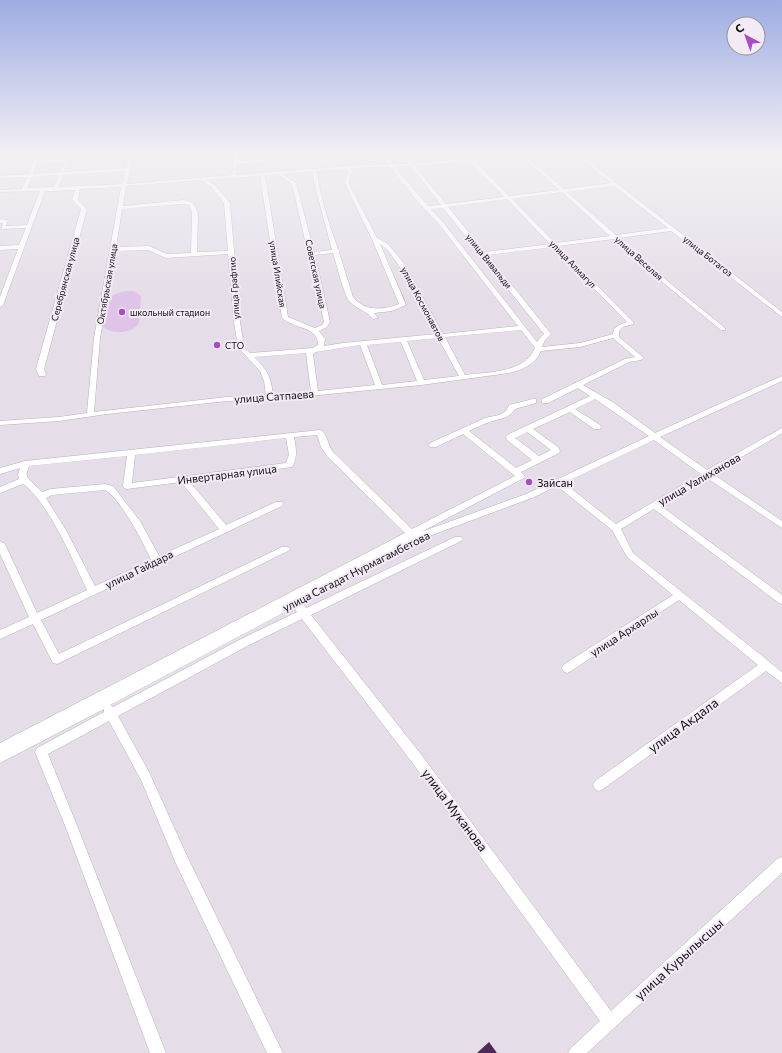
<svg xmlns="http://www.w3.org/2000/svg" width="782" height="1053" viewBox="0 0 782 1053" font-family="Commissioner,sans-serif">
  <rect width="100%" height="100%" fill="#e5dde7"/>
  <path fill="#e0c3e8" d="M 126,291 L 134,291 L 141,296 L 139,323 C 132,334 111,335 102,326 C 105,307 103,295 126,291 Z"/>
  <path fill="#4e2858" d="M 489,1042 L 497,1053 L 477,1053 Z"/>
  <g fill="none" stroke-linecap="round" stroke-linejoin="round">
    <g stroke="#b9b1bb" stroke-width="1">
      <path id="minor" d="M 37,154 L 41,154 L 39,160 L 65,159 L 67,154 L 71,154 L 64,172 L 126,168 L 130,154 L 134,154 L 127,184 L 232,175 L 234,154 L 238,154 L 238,161 L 333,154 L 348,154 L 346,155 L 237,164 L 236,175 L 348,166 L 388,164 L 379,154 L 383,154 L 393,164 L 408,164 L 401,154 L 405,154 L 413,164 L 467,158 L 466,157 L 468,156 L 471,158 L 524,154 L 564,189 L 611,183 L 575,154 L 579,154 L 782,312 L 782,317 L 671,231 L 619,238 L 671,284 L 725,328 L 725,330 L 721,330 L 667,286 L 614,239 L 558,246 L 633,322 L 633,324 L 623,327 L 619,331 L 619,337 L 644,358 L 641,360 L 629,362 L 583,385 L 614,403 L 655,433 L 782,376 L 782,381 L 660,437 L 707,470 L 782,428 L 782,433 L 713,474 L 782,521 L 782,528 L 707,478 L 661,506 L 782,595 L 782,604 L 779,603 L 654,509 L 621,529 L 633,553 L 782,672 L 782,683 L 766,671 L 603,789 L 599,791 L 595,789 L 593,785 L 595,781 L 758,665 L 679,600 L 571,671 L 567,673 L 563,671 L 562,668 L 563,665 L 673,595 L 627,557 L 612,530 L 557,486 L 532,498 L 421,539 L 302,603 L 306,608 L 455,537 L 461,537 L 463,539 L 461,541 L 311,615 L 420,753 L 611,1011 L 777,859 L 782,857 L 782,873 L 587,1053 L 568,1053 L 571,1048 L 600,1021 L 411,761 L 302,619 L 253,643 L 118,716 L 149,772 L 187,856 L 283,1053 L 267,1053 L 177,866 L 141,780 L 109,721 L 48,754 L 78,828 L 166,1053 L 150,1053 L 66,828 L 35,752 L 37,748 L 104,712 L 104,709 L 0,763 L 0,743 L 405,533 L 327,456 L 321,447 L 317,435 L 294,437 C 296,448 298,457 292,467 L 189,481 L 226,525 L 276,502 L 282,502 L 283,504 L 282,506 L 41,620 L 59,654 L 282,547 L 288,547 L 290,549 L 288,551 L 57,664 L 53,663 L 33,624 L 0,639 L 0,630 L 29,617 L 0,554 L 0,541 L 5,544 L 37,613 L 87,590 C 74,562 47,500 23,484 L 0,493 L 0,487 L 19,479 L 18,475 L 20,468 L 0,474 L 0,468 L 25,461 L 320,430 C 327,432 328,446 333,452 L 412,529 L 515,476 L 463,434 L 436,447 L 430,447 L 429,445 L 430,443 L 485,418 L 499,415 L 506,411 L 509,405 L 533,399 L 536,399 L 536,403 L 515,409 C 509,419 501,418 490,422 C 483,424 476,428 469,431 L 516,468 L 532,460 L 507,440 L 506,438 L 507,435 L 590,396 L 578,388 L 548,403 L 542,403 L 542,399 L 625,359 L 635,357 L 613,338 L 580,347 L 541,351 C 536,364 522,370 509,373 L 421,385 L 278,399 L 227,401 L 107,414 L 59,421 L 0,425 L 0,421 L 59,417 L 87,413 L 94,338 L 121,187 L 80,189 L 78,200 L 87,209 L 44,369 L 46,374 L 45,376 L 39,376 L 36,369 L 81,209 L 72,200 L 75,190 L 55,191 L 45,191 L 3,305 L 0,307 L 0,297 L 18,249 L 0,250 L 0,246 L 19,245 L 26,228 L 1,229 L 3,223 L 0,223 L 0,219 L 8,220 L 6,226 L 27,225 L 40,191 L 0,192 L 0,190 L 22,189 L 27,177 L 2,178 L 0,176 L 28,174 ZM 521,155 L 559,190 L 509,196 L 474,160 ZM 469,161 L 504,197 L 446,204 L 415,166 ZM 64,162 L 60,172 L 33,174 L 37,163 ZM 411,166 L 441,205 L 428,206 L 395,167 ZM 390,167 L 418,202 L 438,223 L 518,326 L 443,334 L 405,265 L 388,244 L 377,238 L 350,186 L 349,181 L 352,171 L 351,168 ZM 346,169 L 348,171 L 345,181 L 346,186 L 372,239 L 399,304 C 383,310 365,312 353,297 L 339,252 L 340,251 L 338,249 C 329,224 320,197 317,171 ZM 125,171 L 122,184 L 59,187 L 63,175 ZM 313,171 L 314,182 L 332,250 L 314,252 L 296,183 L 282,174 ZM 277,174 L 292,184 L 324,322 L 322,325 L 315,328 L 288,317 L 265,175 ZM 59,175 L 54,187 L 27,188 L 32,177 ZM 260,176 L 282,318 C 293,329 319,326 318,345 L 313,348 L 250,353 L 244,347 L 240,322 L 230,203 L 215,185 L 207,180 ZM 201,180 L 211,187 L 224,203 L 228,251 L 197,252 L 198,213 L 193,203 L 184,200 L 123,206 L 126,186 ZM 614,186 L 668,228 L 616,235 L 567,192 ZM 562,192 L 610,236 L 555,243 L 512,199 ZM 507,199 L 550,244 L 485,252 L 448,207 ZM 184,204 L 189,205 L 192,213 L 191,253 L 167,254 L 149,246 L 116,247 L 122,209 ZM 443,208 L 544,334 L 540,338 L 537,342 L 442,221 L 431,209 ZM 380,244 C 398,254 425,314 436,334 L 343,343 L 324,346 L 325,339 L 319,331 L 327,327 L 330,322 L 315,255 L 333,253 C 337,265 343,293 350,302 C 357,309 367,311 373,319 L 378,318 L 374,313 L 392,311 L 406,305 ZM 553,247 L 627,322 L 619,325 L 614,329 L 613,334 L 580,343 L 542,347 L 545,340 L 551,334 L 488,255 ZM 148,250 L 166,258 L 228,254 L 234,322 L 238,347 L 260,371 L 264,381 L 266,395 L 227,397 L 94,412 L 100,338 L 115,251 ZM 521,330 L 535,348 C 525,373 488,372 465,375 L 445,337 ZM 438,338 L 459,376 L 424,380 L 407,341 ZM 401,342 L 417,381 L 382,385 L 367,345 ZM 360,345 L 375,385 L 318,391 L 313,354 L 316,352 ZM 306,353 L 311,392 L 273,395 C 271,376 267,370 254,357 ZM 595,399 L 649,436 L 526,494 L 421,532 L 524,478 L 525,476 L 521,472 L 559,453 L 560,451 L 558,447 L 533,429 L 570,412 L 594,429 L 600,429 L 601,427 L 600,425 L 575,409 ZM 527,432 L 551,450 L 539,456 L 515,438 ZM 286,438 L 289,455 L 286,463 L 132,483 L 135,455 ZM 654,440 L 701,474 L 616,524 L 564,483 ZM 127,456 L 123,486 L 124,488 L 127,489 L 181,482 L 219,529 L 159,556 L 140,521 L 113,486 L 105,484 L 51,489 L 42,492 C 39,489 27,478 27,476 C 26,473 28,469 29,466 ZM 105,490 C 118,495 146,546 151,560 L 95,586 L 66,530 L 46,498 L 52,495 ZM 294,607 L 297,612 L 245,637 L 113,707 L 110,705 Z"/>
    </g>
    <use href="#minor" fill="#fff" fill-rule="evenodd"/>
  </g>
  <linearGradient id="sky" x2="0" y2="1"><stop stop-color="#9dace2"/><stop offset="0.51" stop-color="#f3f0f4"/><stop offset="1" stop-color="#f3f0f4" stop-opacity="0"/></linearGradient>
  <rect width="782" height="301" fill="url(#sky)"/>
  <g fill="#a64fbd" stroke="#f2ebf5" stroke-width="1.5">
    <circle cx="122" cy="312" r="4"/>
    <circle cx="217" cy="345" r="4"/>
    <circle cx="529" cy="482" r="4"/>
  </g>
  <g text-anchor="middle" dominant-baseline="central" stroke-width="4" stroke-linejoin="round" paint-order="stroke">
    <g font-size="9" fill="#110f12" stroke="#f2ebf5">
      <text transform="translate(708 256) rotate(38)">улица Ботагоз</text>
      <text transform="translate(639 258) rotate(42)">улица Веселая</text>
      <text transform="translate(489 261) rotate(51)">улица Вивальди</text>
      <text transform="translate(573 264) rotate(46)">улица Алмагул</text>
      <text transform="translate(278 274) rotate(81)">улица Илийская</text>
      <text transform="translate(316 274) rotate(78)">Советская улица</text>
      <text transform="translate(65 279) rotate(-75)">Серебрянская улица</text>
      <text transform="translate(107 284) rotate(-80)">Октябрьская улица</text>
      <text transform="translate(234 288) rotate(-94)">улица Графтио</text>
      <text transform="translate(423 304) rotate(62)">улица Космонавтов</text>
    </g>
    <g font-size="9" fill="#110f12" stroke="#f2ebf5" text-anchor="start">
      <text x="130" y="312">школьный стадион</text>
      <text x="225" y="345">СТО</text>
    </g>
    <g font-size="11" fill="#110f12" stroke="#f2ebf5">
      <text transform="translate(274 396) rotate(-4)">улица Сатпаева</text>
      <text transform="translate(227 474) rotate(-7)">Инвертарная улица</text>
      <text transform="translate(699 479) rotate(-30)">улица Уалиханова</text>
      <text transform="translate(139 569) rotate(-26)">улица Гайдара</text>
      <text transform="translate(356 571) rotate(-27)">улица Сагадат Нурмагамбетова</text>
      <text transform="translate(624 632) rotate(-33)">улица Архарлы</text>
    </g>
    <g font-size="11" fill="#110f12" stroke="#f2ebf5" text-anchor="start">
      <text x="537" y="482">Зайсан</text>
    </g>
    <g font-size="13" fill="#110f12" stroke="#f2ebf5">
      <text transform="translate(683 725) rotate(-36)">улица Акдала</text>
      <text transform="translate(455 810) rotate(53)">улица Муканова</text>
      <text transform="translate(679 959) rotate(-42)">улица Курылысшы</text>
    </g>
  </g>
  <g transform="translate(746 36) rotate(319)"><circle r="19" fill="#f2ebf5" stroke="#98939a"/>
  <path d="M0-3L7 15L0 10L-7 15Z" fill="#a64fbd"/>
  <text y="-6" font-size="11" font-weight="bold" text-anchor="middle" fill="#110f12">С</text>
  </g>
</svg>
